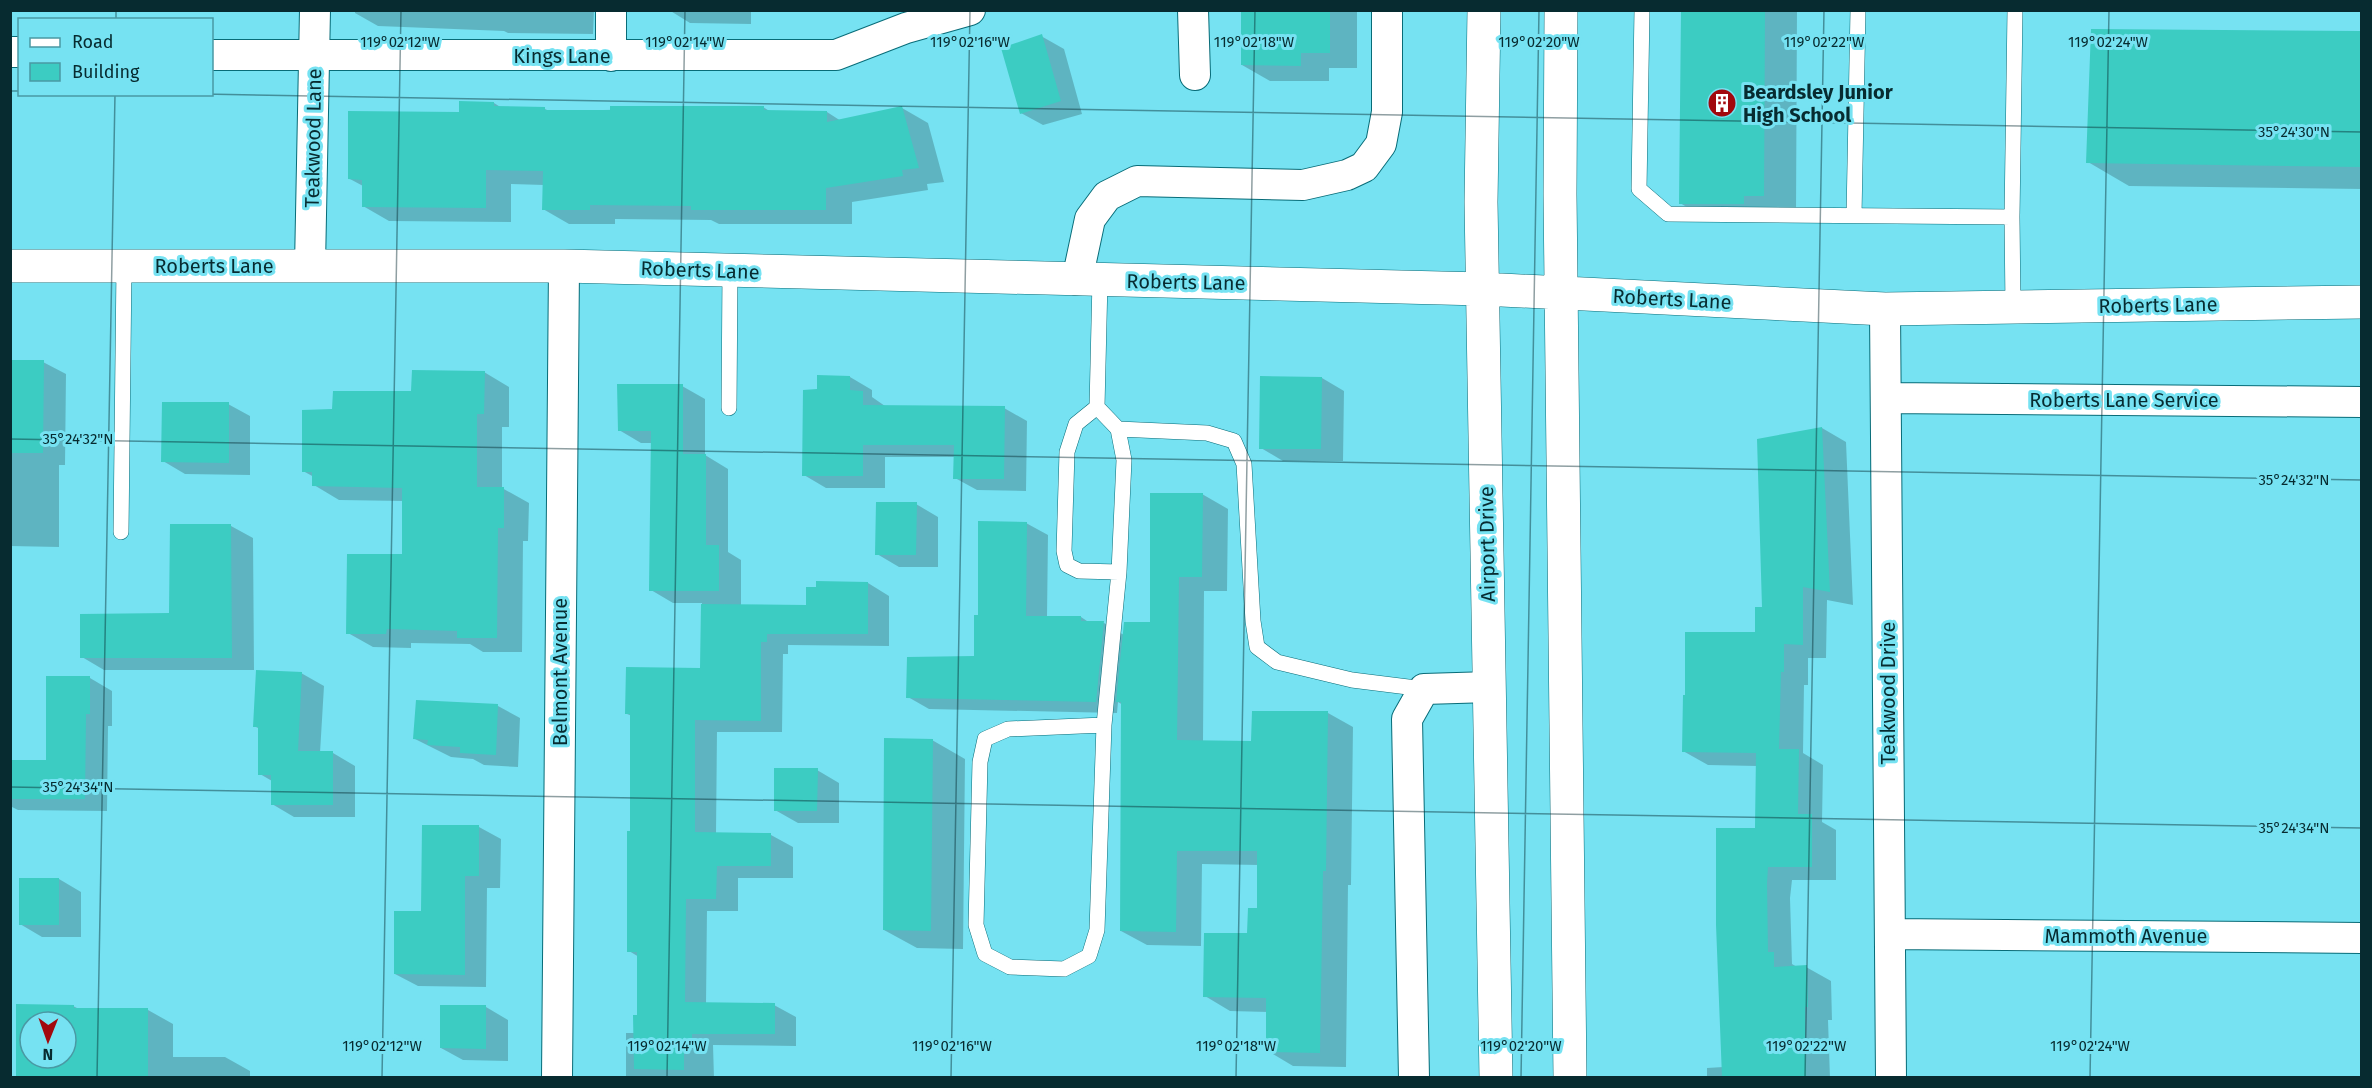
<svg xmlns="http://www.w3.org/2000/svg" width="2372" height="1088" viewBox="0 0 2372 1088" font-family="'Fira Sans',sans-serif">
  <rect width="100%" height="100%" fill="#76e2f2"/>
  <path fill="#0003" fill-rule="evenodd" d="M 355,10 L 594,10 L 593,34 L 508,33 L 504,31 L 378,26 L 355,13 Z
    M 669,10 L 751,10 L 751,24 L 690,23 Z
    M 1243,10 L 1357,10 L 1357,68 L 1329,68 L 1329,81 L 1270,81 L 1242,65 Z
    M 1683,10 L 1797,10 L 1796,214 L 1712,222 L 1680,203 Z
    M 2092,31 L 2362,32 L 2362,189 L 2129,186 L 2088,162 Z
    M 1041,36 L 1064,49 L 1082,114 L 1043,125 L 1021,113 Z
    M 494,103 L 502,108 L 545,109 L 549,111 L 763,107 L 771,112 L 827,112 L 841,121 L 902,108 L 928,123 L 944,182 L 927,184 L 928,190 L 852,202 L 852,224 L 719,224 L 711,220 L 615,219 L 615,224 L 569,224 L 543,209 L 544,185 L 511,184 L 511,222 L 389,221 L 363,206 L 363,186 L 350,179 L 460,113 Z
    M 10,361 L 43,362 L 66,374 L 65,465 L 59,465 L 59,547 L 10,546 Z
    M 484,372 L 509,387 L 509,427 L 502,427 L 502,488 L 529,503 L 528,541 L 523,541 L 522,652 L 483,652 L 470,644 L 411,643 L 411,648 L 373,647 L 348,633 L 404,556 L 404,501 L 339,500 L 314,485 L 314,477 L 303,471 L 334,411 L 413,393 Z
    M 850,377 L 872,390 L 872,397 L 885,406 L 1004,408 L 1027,421 L 1026,491 L 977,490 L 955,478 L 955,457 L 885,457 L 885,488 L 826,488 L 804,475 L 819,391 Z
    M 1322,378 L 1344,391 L 1343,461 L 1283,461 L 1261,448 Z
    M 682,386 L 705,399 L 705,455 L 728,469 L 728,552 L 741,560 L 741,605 L 808,606 L 868,583 L 889,596 L 889,646 L 788,645 L 788,654 L 783,654 L 782,732 L 717,732 L 716,834 L 771,835 L 793,847 L 793,878 L 738,878 L 738,911 L 707,911 L 706,1004 L 774,1005 L 796,1017 L 796,1046 L 713,1045 L 714,1078 L 626,1078 L 626,1033 L 635,1033 L 638,1017 L 639,957 L 629,951 L 632,716 L 627,714 L 702,670 L 702,603 L 673,603 L 651,590 L 652,443 L 641,443 L 619,430 Z
    M 228,404 L 250,416 L 250,475 L 185,474 L 163,461 Z
    M 1822,428 L 1846,442 L 1853,605 L 1827,600 L 1826,658 L 1808,658 L 1808,685 L 1804,685 L 1803,753 L 1823,765 L 1822,822 L 1836,830 L 1836,880 L 1792,880 L 1790,898 L 1792,964 L 1797,967 L 1806,967 L 1831,981 L 1832,1020 L 1828,1020 L 1830,1078 L 1707,1078 L 1707,1068 L 1723,1067 L 1756,830 L 1757,766 L 1708,765 L 1683,751 L 1756,634 Z
    M 1202,494 L 1228,509 L 1227,591 L 1204,591 L 1203,742 L 1253,742 L 1328,713 L 1353,727 L 1351,885 L 1348,885 L 1346,1067 L 1293,1066 L 1268,1051 L 1268,1012 L 1230,1011 L 1205,996 L 1249,935 L 1259,910 L 1259,865 L 1202,864 L 1201,946 L 1147,945 L 1121,931 L 1123,705 L 1118,702 L 1117,713 L 929,709 L 908,697 L 975,658 L 979,617 L 1026,523 L 1048,535 L 1047,617 L 1081,617 L 1090,623 L 1104,623 L 1124,635 L 1151,624 Z
    M 916,504 L 938,517 L 938,567 L 899,567 L 877,554 Z
    M 231,526 L 253,538 L 254,670 L 104,670 L 82,657 L 171,615 Z
    M 301,673 L 324,686 L 320,753 L 333,753 L 355,766 L 355,817 L 294,817 L 272,804 L 272,781 L 260,774 L 260,729 L 254,726 Z
    M 90,678 L 112,691 L 112,726 L 108,726 L 107,811 L 18,810 L 10,806 L 10,761 L 47,762 Z
    M 417,702 L 498,706 L 520,718 L 518,767 L 484,765 L 473,759 L 451,757 L 415,739 Z
    M 932,740 L 965,759 L 963,949 L 917,948 L 884,930 Z
    M 817,770 L 839,783 L 839,823 L 798,823 L 775,810 Z
    M 423,826 L 479,827 L 501,839 L 500,888 L 487,888 L 486,987 L 418,986 L 395,974 L 422,913 Z
    M 59,879 L 81,892 L 81,937 L 42,937 L 20,924 Z
    M 10,939 L 11,939 L 11,982 L 10,982 Z
    M 18,1006 L 73,1006 L 79,1009 L 148,1010 L 173,1024 L 173,1057 L 225,1057 L 250,1071 L 250,1078 L 17,1078 ZM 30,1022 L 66,1022 L 66,1058 L 30,1058 Z
    M 486,1007 L 508,1020 L 508,1061 L 463,1060 L 441,1048 Z
    M 1182,1076 L 1247,1077 L 1248,1078 L 1182,1078 Z"/>
  <path fill="#3cccc2" fill-rule="evenodd" d="M 1241,10 L 1330,10 L 1330,53 L 1301,53 L 1301,66 L 1241,65 Z
    M 1681,10 L 1765,10 L 1764,196 L 1744,196 L 1744,204 L 1679,204 Z
    M 2091,29 L 2361,31 L 2361,167 L 2086,163 Z
    M 1042,34 L 1061,101 L 1020,114 L 1001,48 Z
    M 459,101 L 494,102 L 494,106 L 545,107 L 545,110 L 610,110 L 610,106 L 764,106 L 764,110 L 827,111 L 827,122 L 902,106 L 919,168 L 902,170 L 903,176 L 826,188 L 826,210 L 691,210 L 691,206 L 590,205 L 590,210 L 542,210 L 543,171 L 486,170 L 486,208 L 362,207 L 362,180 L 348,179 L 348,111 L 459,112 Z
    M 10,360 L 44,360 L 43,453 L 10,453 Z
    M 412,370 L 485,371 L 484,414 L 477,414 L 477,487 L 504,487 L 504,528 L 498,528 L 497,638 L 457,638 L 457,631 L 387,629 L 386,634 L 346,634 L 347,554 L 402,554 L 402,488 L 312,486 L 312,472 L 302,472 L 302,410 L 332,409 L 333,391 L 411,391 Z
    M 817,375 L 850,376 L 850,390 L 863,391 L 863,405 L 1005,406 L 1004,479 L 953,479 L 954,445 L 863,445 L 863,476 L 802,476 L 803,390 L 817,389 Z
    M 1260,376 L 1322,377 L 1321,449 L 1259,449 Z
    M 617,384 L 683,384 L 683,454 L 706,454 L 706,545 L 719,545 L 719,591 L 649,591 L 651,431 L 618,431 Z
    M 162,402 L 229,402 L 229,463 L 161,462 Z
    M 1822,427 L 1830,592 L 1803,587 L 1803,645 L 1784,644 L 1784,672 L 1781,672 L 1779,749 L 1799,749 L 1798,814 L 1812,814 L 1812,867 L 1768,867 L 1767,883 L 1768,952 L 1774,952 L 1774,967 L 1807,965 L 1808,1007 L 1805,1007 L 1806,1077 L 1722,1077 L 1716,925 L 1716,828 L 1755,828 L 1756,753 L 1682,752 L 1683,695 L 1685,695 L 1685,632 L 1755,632 L 1755,607 L 1762,607 L 1757,439 Z
    M 1150,493 L 1203,493 L 1202,577 L 1179,577 L 1177,740 L 1251,741 L 1252,711 L 1328,711 L 1326,871 L 1323,871 L 1320,1053 L 1266,1052 L 1266,998 L 1203,997 L 1204,933 L 1247,933 L 1248,908 L 1257,908 L 1257,851 L 1177,851 L 1176,932 L 1120,931 L 1121,702 L 1116,702 L 1124,622 L 1150,622 Z
    M 876,502 L 917,502 L 916,555 L 875,555 Z
    M 978,521 L 1027,522 L 1026,616 L 1081,616 L 1081,621 L 1104,621 L 1096,702 L 906,698 L 907,657 L 974,656 L 974,615 L 978,615 Z
    M 170,524 L 231,524 L 232,658 L 80,658 L 80,614 L 169,613 Z
    M 816,581 L 868,582 L 868,634 L 767,634 L 767,642 L 761,642 L 761,721 L 695,720 L 695,832 L 771,833 L 771,866 L 717,866 L 716,899 L 686,899 L 685,1002 L 775,1003 L 775,1034 L 692,1034 L 692,1046 L 684,1046 L 684,1070 L 634,1069 L 633,1015 L 637,1015 L 637,952 L 627,952 L 627,831 L 630,831 L 630,714 L 625,714 L 626,667 L 700,668 L 701,604 L 806,605 L 806,587 L 816,587 Z
    M 256,670 L 302,672 L 298,751 L 333,751 L 333,805 L 271,805 L 271,775 L 258,775 L 258,727 L 253,727 Z
    M 46,676 L 90,676 L 90,714 L 86,714 L 85,799 L 10,799 L 10,760 L 46,760 Z
    M 416,700 L 498,704 L 496,755 L 460,753 L 460,747 L 427,745 L 428,740 L 413,739 Z
    M 884,738 L 933,739 L 931,931 L 883,930 Z
    M 774,768 L 818,768 L 817,811 L 774,811 Z
    M 422,825 L 479,825 L 479,876 L 465,876 L 465,975 L 394,974 L 394,911 L 421,911 Z
    M 19,878 L 59,878 L 59,925 L 19,925 Z
    M 16,1004 L 74,1005 L 74,1008 L 148,1008 L 148,1077 L 16,1077 ZM 30,1022 L 66,1022 L 66,1058 L 30,1058 Z
    M 440,1005 L 486,1005 L 486,1049 L 440,1048 Z"/>
  <g fill="none" stroke-linecap="round" stroke-linejoin="round">
    <g stroke="#086c78" stroke-width="16">
      <path id="service" d="M 1642,10 L 1639,189 L 1668,214 L 2012,217 L 2015,10
        M 1854,215 L 1858,10
        M 2012,217 L 2013,307
        M 1100,280 L 1097,407 L 1118,429 L 1124,460 L 1119,572 L 1104,725 L 1097,930 L 1089,956 L 1064,969 L 1010,967 L 985,954 L 976,925 L 980,762 L 985,739 L 1008,729 L 1104,725
        M 1097,407 L 1076,424 L 1067,452 L 1064,551 L 1067,565 L 1079,571 L 1119,572
        M 729,408 L 730,271
        M 1118,429 L 1207,433 L 1234,441 L 1244,464 L 1253,621 L 1257,647 L 1277,662 L 1352,680 L 1424,689
        M 121,532 L 124,266"/>
    </g>
    <g stroke="#086c78" stroke-width="32">
      <path id="minor" d="M 1193,10 L 1195,75
        M 10,52 L 20,52
        M 212,55 L 836,55 L 906,28 L 970,10
        M 611,56 L 611,10
        M 310,266 L 315,10
        M 1077,280 L 1090,219 L 1107,196 L 1137,181 L 1303,185 L 1347,175 L 1364,167 L 1381,144 L 1387,112 L 1387,10
        M 1885,309 L 1891,1078
        M 1886,398 L 2362,402
        M 1890,934 L 2362,938
        M 557,1078 L 564,266
        M 1414,1078 L 1407,719 L 1424,689 L 1490,687"/>
    </g>
    <g stroke="#086c78" stroke-width="34">
      <path id="secondary" d="M 1484,10 L 1481,202 L 1496,1078
        M 1561,10 L 1560,194 L 1570,1078
        M 10,266 L 564,266 L 1482,289 L 1885,309 L 2362,302"/>
    </g>
    <use href="#service" stroke="#fff" stroke-width="15"/>
    <use href="#minor" stroke="#fff" stroke-width="30"/>
    <use href="#secondary" stroke="#fff" stroke-width="33"/>
  </g>
  <path fill="none" stroke="#072b30" stroke-width="1.5" stroke-opacity="0.45" d="M 116,20 L 116,10M 10,91 L 20,91M 203,94 L 2362,132M 10,439 L 2362,480M 10,787 L 2362,828M 97,1078 L 115,94M 382,1078 L 401,10M 667,1078 L 685,10M 951,1078 L 970,10M 1236,1078 L 1255,10M 1521,1078 L 1539,10M 1805,1078 L 1824,10M 2090,1078 L 2109,10"/>
  <defs>
    <g id="building-disc" transform="scale(1.5)"><circle r="9.5" fill="#a2080d" stroke="#76e2f2"/><path d="M-4-6H4V6H1V3H-1V6H-4ZM-2.5-4.3h1.7v1.8h-1.7ZM.8-4.3h1.7v1.8H.8ZM-2.5-1h1.7V.8h-1.7ZM.8-1h1.7V.8H.8Z" fill="#fff"/></g>
  </defs>
  <g fill-rule="evenodd">
    <use href="#building-disc" x="1722" y="103"/>
  </g>
  <g text-anchor="middle" dominant-baseline="central" stroke-width="6" stroke-linejoin="round" paint-order="stroke">
    <g font-size="20" fill="#072b30" stroke="#76e2f2">
      <text x="562" y="56">Kings Lane</text>
      <text transform="translate(313 138) rotate(-89)">Teakwood Lane</text>
      <text x="214" y="266">Roberts Lane</text>
      <text transform="translate(700 270) rotate(2)">Roberts Lane</text>
      <text transform="translate(1186 282) rotate(1)">Roberts Lane</text>
      <text transform="translate(1672 299) rotate(3)">Roberts Lane</text>
      <text transform="translate(2158 305) rotate(-1)">Roberts Lane</text>
      <text x="2124" y="400">Roberts Lane Service</text>
      <text transform="translate(1487 544) rotate(-91)">Airport Drive</text>
      <text transform="translate(560 672) rotate(-90)">Belmont Avenue</text>
      <text transform="translate(1888 693) rotate(-90)">Teakwood Drive</text>
      <text x="2126" y="936">Mammoth Avenue</text>
    </g>
    <g font-size="20" font-weight="bold" fill="#072b30" stroke="#76e2f2" text-anchor="start">
      <text x="1743" y="92">Beardsley Junior<tspan x="1743" dy="23">High School</tspan></text>
    </g>
  </g>
  <g font-size="15" text-anchor="middle" fill="#072b30" stroke="#76e2f2" stroke-width="6" stroke-linejoin="round" paint-order="stroke">
    <text x="400" y="47">119°02'12"W</text>
    <text x="685" y="47">119°02'14"W</text>
    <text x="970" y="47">119°02'16"W</text>
    <text x="1254" y="47">119°02'18"W</text>
    <text x="1539" y="47">119°02'20"W</text>
    <text x="1824" y="47">119°02'22"W</text>
    <text x="2108" y="47">119°02'24"W</text>
    <text x="2294" y="137">35°24'30"N</text>
    <text x="78" y="444">35°24'32"N</text>
    <text x="2294" y="485">35°24'32"N</text>
    <text x="78" y="792">35°24'34"N</text>
    <text x="2294" y="833">35°24'34"N</text>
    <text x="382" y="1051">119°02'12"W</text>
    <text x="667" y="1051">119°02'14"W</text>
    <text x="952" y="1051">119°02'16"W</text>
    <text x="1236" y="1051">119°02'18"W</text>
    <text x="1521" y="1051">119°02'20"W</text>
    <text x="1806" y="1051">119°02'22"W</text>
    <text x="2090" y="1051">119°02'24"W</text>
  </g>
  <rect width="2372" height="1088" fill="none" stroke="#072b30" stroke-width="24"/>
  <rect x="18" y="18" width="195" height="78" fill="#76e2f2" stroke="#4a99a4" stroke-width="1.5"/>
  <rect x="30" y="38" width="30" height="9" fill="#ffffff" stroke="#4a99a4" stroke-width="1.5"/>
  <text x="72" y="48" font-size="18" fill="#072b30">Road</text>
  <rect x="30" y="63" width="30" height="18" fill="#3cccc2" stroke="#4a99a4" stroke-width="1.5"/>
  <text x="72" y="78" font-size="18" fill="#072b30">Building</text>
  <g transform="translate(48 1040) rotate(181)"><circle r="28" fill="#76e2f2" stroke="#4a99a4" stroke-width="1.5"/>
  <path d="M0-4.5L10 22L0 15L-10 22Z" fill="#a2080d"/>
  <text y="-9" font-size="16" font-weight="bold" text-anchor="middle" fill="#072b30">N</text>
  </g>
</svg>
